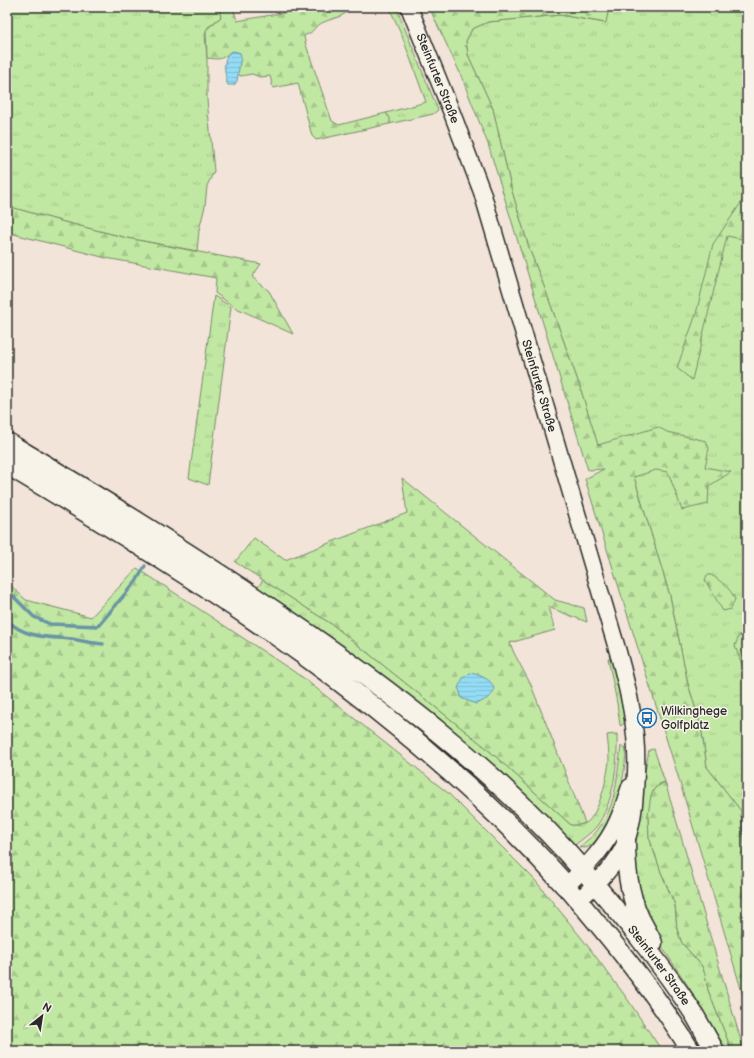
<svg xmlns="http://www.w3.org/2000/svg" width="754" height="1058" viewBox="0 0 754 1058" font-family="'Balsamiq Sans',sans-serif">
  <defs>
    <pattern id="grass-tufts" width="24" height="20" patternUnits="userSpaceOnUse"><rect width="24" height="20" fill="#c1e8a3"/><path d="M3 7l-1-3M5 7V3M7 7l1-3M15 17l-1-3M17 17v-4M19 17l1-3" fill="none" stroke="#a6c78c"/></pattern>
    <pattern id="forest-firs" width="22" height="20" patternUnits="userSpaceOnUse"><rect width="22" height="20" fill="#c1e8a3"/><path d="M5 1l3.5 6h-7zM16 11l3.5 6h-7z" fill="#a6c78c"/></pattern>
    <pattern id="water-rules" width="6" height="5" patternUnits="userSpaceOnUse"><rect width="6" height="5" fill="#93dcf5"/><path d="M0 2.5h6" fill="none" stroke="#7fbdd2"/></pattern>
  </defs>
  <rect width="100%" height="100%" fill="#f2e4d8"/>
  <filter id="ink" filterUnits="userSpaceOnUse"><feTurbulence type="fractalNoise" baseFrequency=".025" numOctaves="2"/><feDisplacementMap in="SourceGraphic" scale="8" xChannelSelector="R" yChannelSelector="G"/><feConvolveMatrix kernelMatrix="1 2 1 2 8 2 1 2 1" color-interpolation-filters="sRGB"/></filter>
  <g filter="url(#ink)">
    <path fill="url(#grass-tufts)" stroke="#768a67" d="M 7,7 L 219,7 L 221,17 L 208,27 L 205,34 L 207,58 L 207,100 L 214,171 L 207,186 L 205,206 L 199,230 L 197,251 L 127,238 L 64,222 L 7,206 Z
      M 389,7 L 396,7 L 438,110 L 433,114 L 389,124 L 390,122 L 388,115 L 386,113 L 426,102 L 401,33 Z
      M 609,7 L 747,7 L 747,877 L 741,811 L 707,767 L 701,726 L 688,684 L 670,596 L 634,477 L 605,469 L 579,384 L 545,289 L 530,251 L 511,188 L 493,109 L 468,55 L 466,41 L 472,29 L 488,22 L 560,15 L 605,23 Z
      M 214,296 L 231,307 L 208,485 L 189,478 Z
      M 263,580 L 333,625 L 484,746 L 571,825 C 576,825 581,825 586,823 C 599,815 608,775 609,760 C 609,752 608,743 607,735 L 617,734 C 618,762 614,804 596,827 C 590,834 582,839 575,845 L 570,842 L 256,590 Z
      M 608,658 L 612,659 L 618,684 L 625,722 L 621,726 L 620,725 L 617,703 Z
      M 621,746 L 625,748 L 626,751 C 624,781 618,815 597,839 C 592,845 588,850 579,847 C 586,841 594,836 599,828 C 617,804 617,774 621,746 Z
      M 654,749 L 665,782 L 659,784 L 648,815 L 649,837 L 661,872 L 675,905 L 677,929 L 679,935 L 682,943 L 702,966 L 705,974 L 708,990 L 732,1051 L 727,1051 L 694,995 L 658,941 L 637,895 L 634,831 L 649,750 Z"/>
    <path fill="url(#forest-firs)" stroke="#768a67" d="M 219,7 L 233,7 L 237,21 L 300,10 L 304,7 L 351,7 C 343,20 329,17 317,26 C 312,30 313,33 305,35 L 304,37 L 306,45 L 332,121 L 339,125 L 386,113 L 390,118 L 390,122 L 389,124 L 316,140 L 312,136 L 298,83 L 273,88 L 270,76 L 260,77 L 252,74 L 240,76 L 238,73 L 240,53 L 236,52 L 230,52 C 220,61 219,59 207,58 L 206,30 L 221,17 Z
      M 429,7 L 609,7 L 606,23 L 560,15 L 488,22 L 472,29 L 466,41 L 468,55 L 493,109 L 511,188 L 530,251 L 545,289 L 579,384 L 598,445 L 658,427 L 667,432 L 706,441 L 709,448 L 705,467 L 731,472 L 709,486 L 708,504 L 682,510 L 668,472 L 656,470 L 634,477 L 670,596 L 688,684 L 701,726 L 707,767 L 741,811 L 747,877 L 747,1009 L 678,776 L 585,479 L 604,469 L 588,470 L 488,144 L 460,73 Z
      M 747,194 L 747,240 L 727,236 L 692,380 L 677,368 L 696,314 L 713,244 Z
      M 7,206 L 64,222 L 127,238 L 261,264 L 252,277 L 269,291 L 293,334 L 234,307 L 215,293 L 216,278 L 106,258 L 10,233 L 7,231 Z
      M 402,478 L 555,600 L 584,608 L 587,622 L 548,607 L 555,630 L 510,643 L 514,653 L 531,685 L 585,823 L 579,825 L 571,825 L 484,746 L 333,625 L 235,562 L 254,538 L 285,560 L 407,513 Z
      M 137,568 L 302,677 L 448,793 L 534,879 L 584,941 L 626,997 L 662,1051 L 7,1051 L 7,582 L 26,600 L 91,617 Z
      M 707,575 L 711,575 C 721,581 730,588 735,599 L 731,609 L 723,611 L 705,580 Z
      M 739,635 L 747,637 L 747,675 L 744,670 L 735,646 Z
      M 665,782 L 744,1051 L 732,1051 L 708,990 L 705,974 L 702,966 L 682,943 L 679,935 L 677,929 L 675,905 L 661,872 L 649,837 L 648,815 L 651,795 L 655,788 Z"/>
    <path fill="url(#water-rules)" stroke="#6995a4" d="M 233,51 L 240,53 L 241,56 L 237,81 L 234,85 L 228,85 L 227,83 C 225,73 221,55 233,51 Z
      M 470,673 C 478,674 498,681 493,693 C 490,698 481,702 476,704 L 461,698 L 460,692 L 458,688 L 463,678 Z"/>
    <g fill="none" stroke-linecap="round" stroke-linejoin="round">
      <path stroke="#6995a4" stroke-width="3.5" d="M 7,590 L 34,617 L 50,624 L 98,626 L 137,580 L 145,566
        M 7,620 C 24,638 49,637 72,639 C 82,641 93,643 103,644"/>
      <g stroke="#2b2b2b" stroke-width="19">
        <g id="secondary">
          <path id="s1" d="M 409,7 L 452,113 L 482,192 L 618,652 C 629,692 638,731 636,772 C 635,797 634,821 625,844 C 615,867 596,884 579,900"/>
          <path d="M 566,886 C 587,866 607,846 618,820 C 623,809 626,798 630,787"/>
        </g>
      </g>
      <g stroke="#2b2b2b" stroke-width="21">
        <g id="primary">
          <path d="M 626,839 C 626,866 628,892 640,918 C 644,926 649,934 653,943"/>
          <path id="s2" d="M 583,870 C 622,916 661,963 694,1014 C 701,1026 708,1039 715,1051"/>
          <path d="M 566,886 C 611,939 655,992 691,1051"/>
        </g>
      </g>
      <g stroke="#2b2b2b" stroke-width="23">
        <path id="highway" d="M 7,443 C 110,504 211,567 309,635 C 408,704 504,779 583,870
          M 7,464 C 208,584 409,710 566,886"/>
      </g>
      <use href="#secondary" stroke="#f7f3e8" stroke-width="16"/>
      <use href="#primary" stroke="#f7f3e8" stroke-width="18"/>
      <use href="#highway" stroke="#f7f3e8" stroke-width="20"/>
    </g>
  </g>
  <defs>
    <g id="bus-ring" transform="scale(1)"><circle r="9.5" fill="#f7f3e8" stroke="#1f6fb2" stroke-width="1.5"/><path d="M-5-6H5V4H4V6H2V4H-2V6H-4V4H-5ZM-3.5-4V0h7V-4ZM-3.5 1.2v1.5H-2V1.2ZM2 1.2v1.5H3.5V1.2Z" fill="#1f6fb2"/></g>
  </defs>
  <g fill-rule="evenodd">
    <use href="#bus-ring" x="647" y="718"/>
  </g>
  <g text-anchor="middle" dominant-baseline="central" stroke-width="3" stroke-linejoin="round" paint-order="stroke">
    <g font-size="12" fill="#2b2b2b" stroke="#f7f3e8">
      <text stroke="none"><textPath href="#s1" startOffset="77">Steinfurter Straße</textPath></text>
      <text stroke="none"><textPath href="#s1" startOffset="401">Steinfurter Straße</textPath></text>
      <text stroke="none"><textPath href="#s2" startOffset="122">Steinfurter Straße</textPath></text>
    </g>
    <g font-size="12" fill="#2b2b2b" stroke="#f7f3e8" text-anchor="start">
      <text x="661" y="711">Wilkinghege<tspan x="661" dy="14">Golfplatz</tspan></text>
    </g>
  </g>
  <rect width="754" height="1058" fill="none" stroke="#f7f3e8" stroke-width="24"/>
  <rect x="12" y="12" width="730" height="1034" fill="none" stroke="#2b2b2b" stroke-width="1.5" filter="url(#ink)"/>
  <g transform="translate(42 1016) rotate(30)" stroke="#f7f3e8" stroke-width="3" paint-order="stroke">
  <path d="M0-3L7 15L0 10L-7 15Z" fill="#2b2b2b"/>
  <text y="-6" font-size="11" font-weight="bold" text-anchor="middle" fill="#2b2b2b">N</text>
  </g>
</svg>
